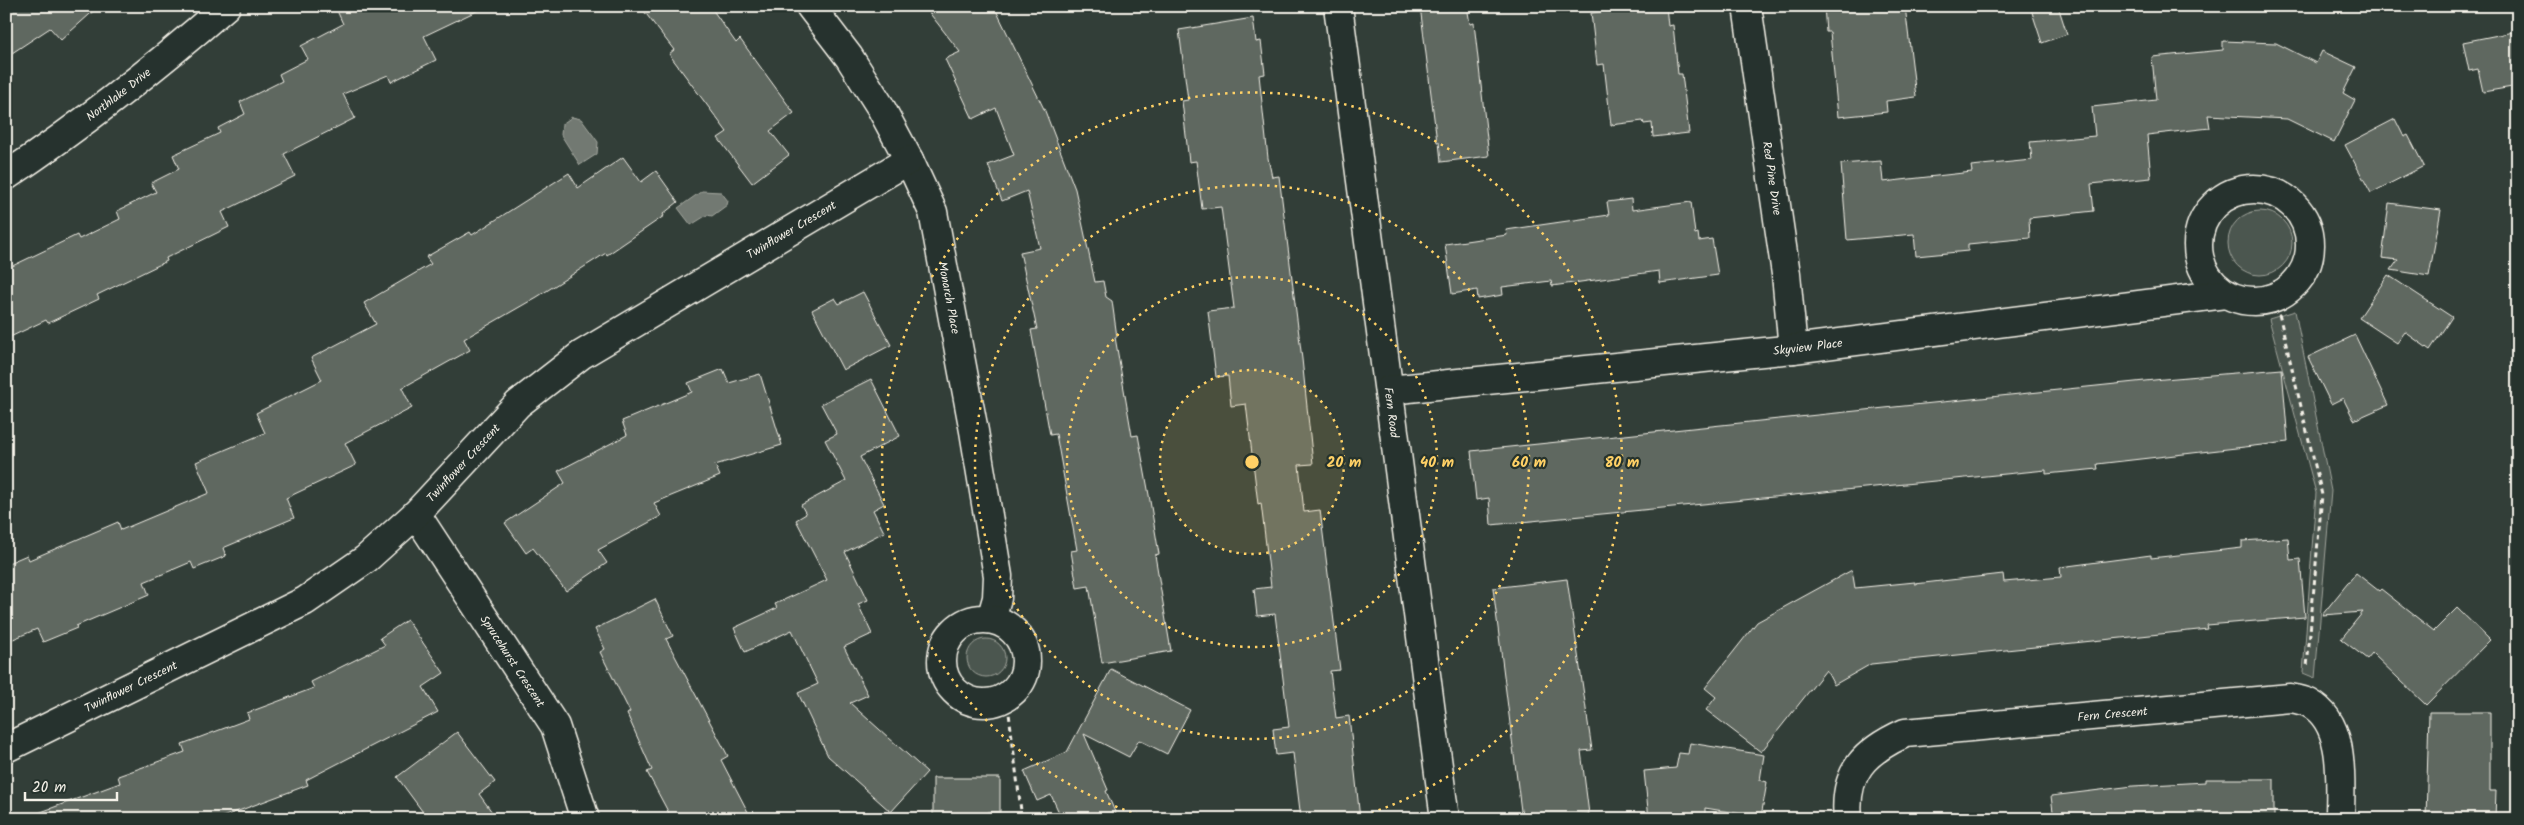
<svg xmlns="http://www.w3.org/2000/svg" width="2524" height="825" viewBox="0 0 2524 825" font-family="Kalam,sans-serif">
  <rect width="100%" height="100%" fill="#323e38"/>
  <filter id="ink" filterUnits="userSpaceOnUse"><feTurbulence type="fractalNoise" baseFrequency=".02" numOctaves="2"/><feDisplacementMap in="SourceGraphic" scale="10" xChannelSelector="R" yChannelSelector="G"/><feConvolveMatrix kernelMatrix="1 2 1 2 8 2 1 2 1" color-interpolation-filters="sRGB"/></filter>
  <g filter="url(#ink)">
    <path fill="#4c564f" stroke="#a0a49c" d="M2228 243a32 32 0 1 1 64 0a32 32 0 1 1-64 0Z
      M 2295,311 L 2331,491 L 2315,678 L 2303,673 L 2316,493 L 2269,319 Z
      M967 658a19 19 0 1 1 38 0a19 19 0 1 1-38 0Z"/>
    <path fill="#727972" stroke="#a6a9a1" d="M 572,117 L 581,119 L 598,142 L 597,154 L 580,165 L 561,135 L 562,124 Z
      M 702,191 L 721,192 L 728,201 L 727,205 L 712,216 L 707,215 L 691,225 L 678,208 Z"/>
    <path fill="#5f6861" stroke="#f4f1e8" d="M 6,6 L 99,6 L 61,40 L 50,28 L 6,57 Z
      M 335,6 L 487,6 L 424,36 L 436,60 L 391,82 L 388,75 L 343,94 L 355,118 L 284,154 L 295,176 L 222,212 L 229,227 L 166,258 L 167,261 L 97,295 L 99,299 L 48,323 L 46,320 L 6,339 L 6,269 L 77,235 L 79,239 L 120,219 L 117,211 L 156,192 L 151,183 L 179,169 L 173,155 L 220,133 L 218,128 L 245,114 L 240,102 L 282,81 L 279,74 L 308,59 L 301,46 L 343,24 Z
      M 640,6 L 710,6 L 736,43 L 740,39 L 794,113 L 770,131 L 789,155 L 752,183 L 718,138 L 727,132 L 669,54 L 674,50 Z
      M 924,6 L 994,6 L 1045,111 L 1075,189 L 1095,282 L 1103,281 L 1106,297 L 1112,301 L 1117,337 L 1115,337 L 1132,436 L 1138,435 L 1149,495 L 1159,554 L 1155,555 L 1171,651 L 1102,663 L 1089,586 L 1077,588 L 1071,551 L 1077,550 L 1056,434 L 1050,435 L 1031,330 L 1037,329 L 1020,252 L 1040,248 L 1027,191 L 1002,201 L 988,165 L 1014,155 L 996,108 L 973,119 L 945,59 L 960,52 Z
      M 1420,6 L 1467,6 L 1470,24 L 1474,23 L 1489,156 L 1441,162 L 1439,142 L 1437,142 Z
      M 1620,6 L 1666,6 L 1668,26 L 1673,25 L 1678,74 L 1682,74 L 1689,133 L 1653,137 L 1652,123 L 1644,124 L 1643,121 L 1611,125 L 1604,64 L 1597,65 L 1591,13 L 1621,9 Z
      M 1824,6 L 1905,6 L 1916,97 L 1886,101 L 1887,112 L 1838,117 L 1830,32 L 1826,32 Z
      M 2030,6 L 2058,6 L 2067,34 L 2042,43 Z
      M 1253,18 L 1256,42 L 1261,41 L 1265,74 L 1259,75 L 1268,158 L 1272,177 L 1279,176 L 1302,359 L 1313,464 L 1299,465 L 1304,512 L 1320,510 L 1340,670 L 1330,671 L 1336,718 L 1349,716 L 1360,819 L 1301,819 L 1293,753 L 1276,755 L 1273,729 L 1289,727 L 1275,614 L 1257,616 L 1254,589 L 1271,587 L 1261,503 L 1258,504 L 1246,404 L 1231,406 L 1228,376 L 1216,377 L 1208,311 L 1234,308 L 1221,207 L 1202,209 L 1196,161 L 1189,162 L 1182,101 L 1188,100 L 1179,30 Z
      M 2518,31 L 2518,86 L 2483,92 L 2478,69 L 2469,71 L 2463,42 Z
      M 2223,41 L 2276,43 L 2316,63 L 2322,51 L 2356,67 L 2343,93 L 2355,100 L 2334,142 L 2287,119 L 2208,115 L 2210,128 L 2147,135 L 2151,178 L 2091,184 L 2094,211 L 2029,218 L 2030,238 L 1968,244 L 1968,251 L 1916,256 L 1914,234 L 1847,240 L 1841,164 L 1881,161 L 1883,182 L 1972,172 L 1971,166 L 2032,160 L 2030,142 L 2095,136 L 2092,107 L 2156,100 L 2152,57 L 2223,50 Z
      M 2395,119 L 2404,137 L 2408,135 L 2424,166 L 2371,193 L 2345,145 Z
      M 623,157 L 641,182 L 656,171 L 678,202 L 663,214 L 664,216 L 607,255 L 606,253 L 537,297 L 464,339 L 470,350 L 402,388 L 412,408 L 345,443 L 356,465 L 286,498 L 294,518 L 223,548 L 226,556 L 194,569 L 191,562 L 144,582 L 149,595 L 76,626 L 77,628 L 43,642 L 37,629 L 6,642 L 6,564 L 27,555 L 29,560 L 118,522 L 121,530 L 209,493 L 196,462 L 265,433 L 256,413 L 322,380 L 311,358 L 376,324 L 364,303 L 431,264 L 426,257 L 470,232 L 472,235 L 569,173 L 578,188 Z
      M 1631,199 L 1632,210 L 1691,202 L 1695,234 L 1698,233 L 1699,241 L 1712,239 L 1718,275 L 1660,283 L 1659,271 L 1552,286 L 1551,281 L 1502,287 L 1503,295 L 1478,299 L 1477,290 L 1452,294 L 1445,244 L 1507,235 L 1506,230 L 1609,215 L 1607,202 Z
      M 2389,203 L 2441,210 L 2429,276 L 2391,270 L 2398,260 L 2382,258 Z
      M 2388,275 L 2452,317 L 2430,350 L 2405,332 L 2397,343 L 2359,318 Z
      M 863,292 L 891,345 L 843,370 L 812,310 L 835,298 L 839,304 Z
      M 2355,335 L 2388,405 L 2354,420 L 2343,398 L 2331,404 L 2308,357 Z
      M 723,369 L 729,383 L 760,374 L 782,445 L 715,465 L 720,476 L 654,503 L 661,516 L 598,550 L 607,563 L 566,591 L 533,548 L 526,553 L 505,523 L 565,483 L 558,471 L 627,435 L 622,421 L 692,392 L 688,383 Z
      M 2282,369 L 2288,442 L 2097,464 L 2098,469 L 2046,474 L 2046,470 L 1491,525 L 1489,498 L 1476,500 L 1471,451 L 2164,379 Z
      M 871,379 L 900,436 L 860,457 L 884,504 L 873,510 L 884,532 L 845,552 L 868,600 L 858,604 L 872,634 L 844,647 L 868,695 L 850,703 L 927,772 L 891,812 L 828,756 L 798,693 L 818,684 L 792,630 L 745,652 L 734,628 L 777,608 L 775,604 L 827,580 L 796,520 L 806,514 L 801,505 L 846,481 L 825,440 L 837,434 L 821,404 Z
      M 2288,538 L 2290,560 L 2300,559 L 2305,617 L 2207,625 L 2208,629 L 1871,664 L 1834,685 L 1826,670 L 1761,752 L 1706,710 L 1716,697 L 1705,688 L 1757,622 L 1852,570 L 1855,588 L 1915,582 L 1915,584 L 2003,574 L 2004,582 L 2061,577 L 2060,567 L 2151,555 L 2151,558 L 2242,548 L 2242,541 Z
      M 2356,573 L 2379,591 L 2381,589 L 2434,631 L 2457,608 L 2490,640 L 2426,705 L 2372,653 L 2367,659 L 2341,639 L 2363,612 L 2322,615 Z
      M 1567,579 L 1592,750 L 1581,751 L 1589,814 L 1553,819 L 1522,819 L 1493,588 Z
      M 655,599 L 673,636 L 666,639 L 728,756 L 721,760 L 748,812 L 734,819 L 672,819 L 647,772 L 652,770 L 627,714 L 630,712 L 600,652 L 605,649 L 595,629 Z
      M 407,620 L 444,673 L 423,687 L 438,712 L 306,780 L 308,785 L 217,819 L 31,819 L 30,816 L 120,783 L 118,776 L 185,752 L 182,744 L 249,719 L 247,713 L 314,688 L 311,682 L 385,645 L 380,638 Z
      M 1111,669 L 1190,710 L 1167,754 L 1139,740 L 1129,757 L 1084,734 L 1108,790 L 1106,791 L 1118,819 L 1062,819 L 1051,795 L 1037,801 L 1024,771 L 1067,752 Z
      M 2429,712 L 2490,712 L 2490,791 L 2496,791 L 2495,819 L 2426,819 Z
      M 457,732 L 495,782 L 479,794 L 497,819 L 428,819 L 397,777 Z
      M 1690,743 L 1764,755 L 1760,780 L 1767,782 L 1761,817 L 1705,808 L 1705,819 L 1649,819 L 1644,771 L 1676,768 L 1679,753 L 1688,754 Z
      M 933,778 L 1000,778 L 1000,812 L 988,812 L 988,819 L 933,819 Z
      M 2205,779 L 2274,779 L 2274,819 L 2054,819 L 2051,796 L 2133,786 L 2205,782 Z"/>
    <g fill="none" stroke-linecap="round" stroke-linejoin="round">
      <g stroke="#f4f1e8" stroke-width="31">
        <g id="minor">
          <path id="s1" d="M 810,6 L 849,57 L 880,106 L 909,160 L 933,212 L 974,431 L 998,576 L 997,598 L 991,619"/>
          <path id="s2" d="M 1338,6 L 1445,819"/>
          <path id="s3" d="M 1747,6 L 1786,274 L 1793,349"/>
          <path id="s4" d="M 6,176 C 84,124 156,67 226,6"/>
          <circle cx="2254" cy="245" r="56"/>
          <path id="s5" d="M 1389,390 L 1793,349 L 2225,294"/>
          <path id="s6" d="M 416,514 L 555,726 L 585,819"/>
          <circle cx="984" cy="661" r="42"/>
          <path id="s7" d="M 6,748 L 305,601 L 366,559 L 416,514 L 518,404 L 581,355 L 909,160"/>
          <path id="s8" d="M 1848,819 C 1843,772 1865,751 1905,733 L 2290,698 C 2296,699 2303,700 2309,703 C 2347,723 2340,783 2340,819"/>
        </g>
      </g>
      <path stroke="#f4f1e8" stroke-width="3" stroke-dasharray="5 4" stroke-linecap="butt" d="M 2275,297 L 2322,495 L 2307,667
        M 1007,697 L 1022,819"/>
      <use href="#minor" stroke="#26332d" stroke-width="28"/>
    </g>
  </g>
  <circle cx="1252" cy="462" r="92" fill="#ffd166" fill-opacity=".12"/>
  <g fill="none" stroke="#ffd166" stroke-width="2.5" stroke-dasharray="2.5 5">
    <circle cx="1252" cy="462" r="92"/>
    <circle cx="1252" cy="462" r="185"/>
    <circle cx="1252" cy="462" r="277"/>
    <path d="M1153 819A370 370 0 1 1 1351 819"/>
  </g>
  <g text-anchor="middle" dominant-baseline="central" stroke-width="4.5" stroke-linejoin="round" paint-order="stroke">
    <g font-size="12" fill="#f4f1e8" stroke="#26332d">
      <text stroke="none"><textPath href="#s4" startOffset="139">Northlake Drive</textPath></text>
      <text stroke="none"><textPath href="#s3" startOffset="174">Red Pine Drive</textPath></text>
      <text stroke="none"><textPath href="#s7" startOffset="949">Twinflower Crescent</textPath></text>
      <text stroke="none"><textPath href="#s1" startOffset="328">Monarch Place</textPath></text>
      <text stroke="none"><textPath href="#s5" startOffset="421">Skyview Place</textPath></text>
      <text stroke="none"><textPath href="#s2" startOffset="410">Fern Road</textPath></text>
      <text stroke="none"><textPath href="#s7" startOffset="544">Twinflower Crescent</textPath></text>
      <text stroke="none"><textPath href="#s6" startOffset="176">Sprucehurst Crescent</textPath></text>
      <text stroke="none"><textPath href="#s7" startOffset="139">Twinflower Crescent</textPath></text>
      <text stroke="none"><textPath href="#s8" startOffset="321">Fern Crescent</textPath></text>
    </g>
  </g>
  <circle cx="1252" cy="462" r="8" fill="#ffd166" stroke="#26332d" stroke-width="2.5"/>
  <g font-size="15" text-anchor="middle" font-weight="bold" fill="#ffd166" stroke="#26332d" stroke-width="4.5" stroke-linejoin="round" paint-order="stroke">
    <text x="1344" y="467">20 m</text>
    <text x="1437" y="467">40 m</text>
    <text x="1529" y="467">60 m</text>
    <text x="1622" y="467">80 m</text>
  </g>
  <rect width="2524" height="825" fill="none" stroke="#26332d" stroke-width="25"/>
  <rect x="12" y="12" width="2499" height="800" fill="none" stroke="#f4f1e8" stroke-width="2" filter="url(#ink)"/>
  <path d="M25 792v8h92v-8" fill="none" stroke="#f4f1e8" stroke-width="2.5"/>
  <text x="32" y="792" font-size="15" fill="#f4f1e8" stroke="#26332d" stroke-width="4" paint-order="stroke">20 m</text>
</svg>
